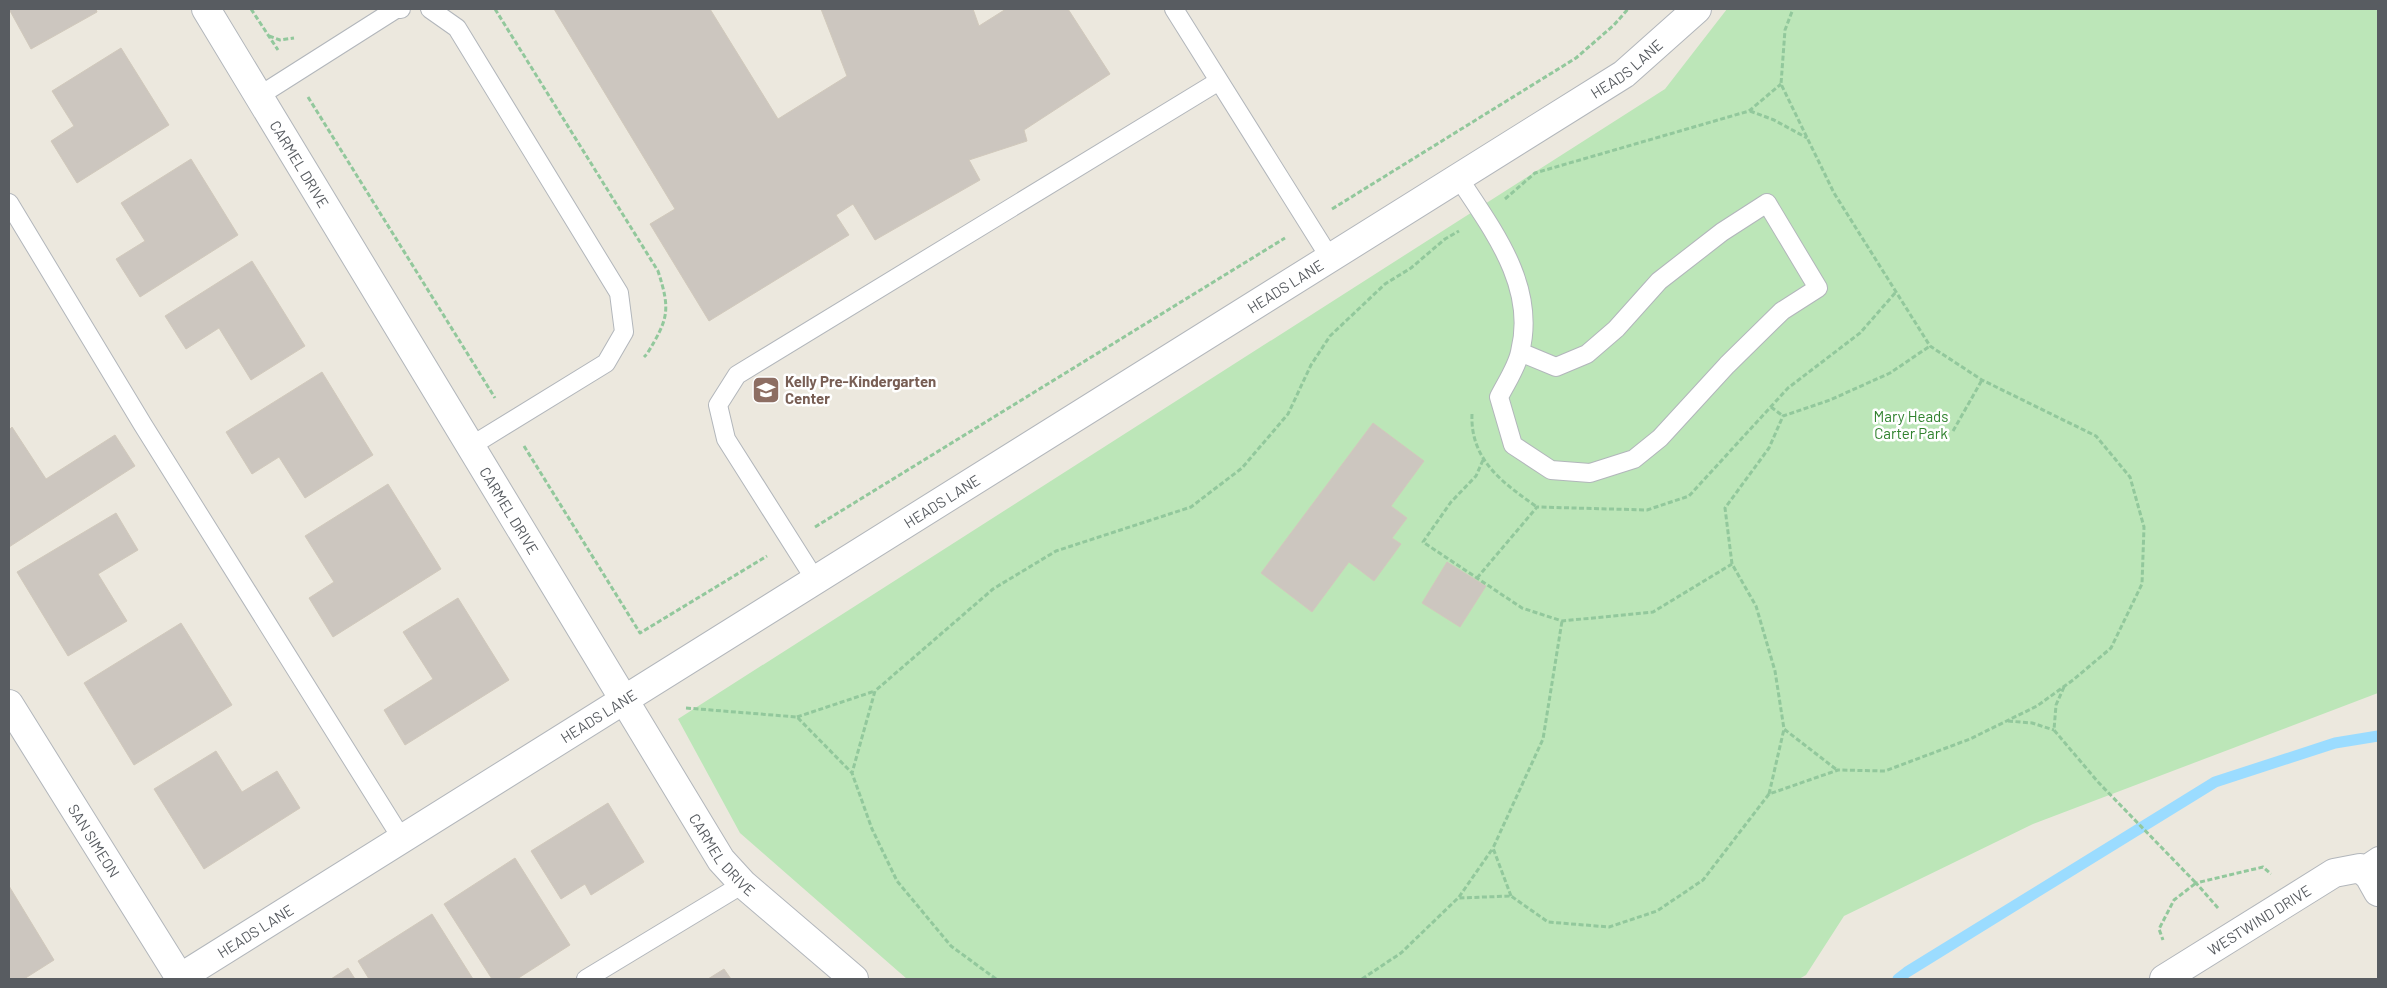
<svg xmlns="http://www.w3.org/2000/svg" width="2387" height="988" viewBox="0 0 2387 988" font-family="Barlow,sans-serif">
  <rect width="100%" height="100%" fill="#ece8de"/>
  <path fill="#bce6b8" d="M 1727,9 L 2378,9 L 2378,693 L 2033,824 L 1844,916 L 1806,975 L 1799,979 L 907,979 L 740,833 L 678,719 L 1665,89 Z"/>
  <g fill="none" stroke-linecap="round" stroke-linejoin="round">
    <path stroke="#9bdcff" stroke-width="11" d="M 1898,979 L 1907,972 L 2215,782 L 2335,743 L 2378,736"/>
  </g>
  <path fill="#ccc6bf" stroke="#d1c9bc" d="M 9,9 L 96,9 L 97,12 L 31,49 Z
    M 554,9 L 710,9 L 778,119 L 847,76 L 821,9 L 973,9 L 979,26 L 1006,9 L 1068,9 L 1110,74 L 1024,130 L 1027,141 L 969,160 L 980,180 L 875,240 L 853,204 L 836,215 L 849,235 L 709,321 L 650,224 L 675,209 Z
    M 121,48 L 169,125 L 77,183 L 51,141 L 74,126 L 52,91 Z
    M 191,159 L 238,235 L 140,297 L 116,259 L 145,241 L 121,203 Z
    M 252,261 L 305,346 L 251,380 L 219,328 L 186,349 L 165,316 Z
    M 322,372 L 373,455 L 305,498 L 279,457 L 252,474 L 226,432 Z
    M 1373,423 L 1424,461 L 1391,506 L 1407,518 L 1392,538 L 1401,544 L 1374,581 L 1349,562 L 1312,612 L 1261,573 Z
    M 12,427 L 46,479 L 115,435 L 135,466 L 9,547 L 9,430 Z
    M 388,484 L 441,569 L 333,637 L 309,598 L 334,582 L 305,536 Z
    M 116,513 L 138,550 L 98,574 L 127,621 L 68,656 L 17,572 Z
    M 1447,562 L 1486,586 L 1460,627 L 1422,603 Z
    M 458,598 L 509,680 L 405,745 L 384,710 L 433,679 L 403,632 Z
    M 181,623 L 232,705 L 134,765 L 84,683 Z
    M 216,751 L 242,792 L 277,771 L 300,808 L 204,869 L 154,789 Z
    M 608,803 L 644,862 L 591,895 L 585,884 L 561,899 L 531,851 Z
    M 515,858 L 570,945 L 517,979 L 492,979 L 444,904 Z
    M 9,886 L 54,960 L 24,979 L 9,979 Z
    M 432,914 L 473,979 L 369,979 L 358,961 Z
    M 348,968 L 355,979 L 331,979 Z
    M 724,969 L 731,979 L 708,979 Z"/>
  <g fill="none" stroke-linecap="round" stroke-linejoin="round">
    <g stroke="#b2b6bb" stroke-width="20">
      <path id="lane" d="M 430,9 L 457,28 L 619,293 L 624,332 L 606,363 L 471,446
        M 1174,9 L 1330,258
        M 259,96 L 396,9 L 401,9
        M 1458,177 C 1492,229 1537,286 1520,352 C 1517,367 1506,383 1499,397 L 1513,445 L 1551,470 L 1590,473 L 1634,459 L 1660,438 L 1727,365 L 1782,311 L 1818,288 L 1767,203 L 1722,232 L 1659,281 L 1616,329 L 1587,354 L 1556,367 L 1520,352
        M 9,203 L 143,425 L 402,839
        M 816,581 L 726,439 L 718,405 L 737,375 L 1219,81
        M 2360,868 L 2378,856
        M 586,979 L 743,884"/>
    </g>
    <g stroke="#b2b6bb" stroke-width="30">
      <g id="street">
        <path id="s1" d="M 206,9 L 721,860 L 743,884 L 854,979"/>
        <path id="s2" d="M 9,704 L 180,978"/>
        <path id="s3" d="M 178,979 L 1624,74 L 1697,9"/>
        <path id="s4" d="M 2164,979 L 2334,873 L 2360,868 L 2369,876 L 2378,892"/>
      </g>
    </g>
    <path stroke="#92c89c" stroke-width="3" stroke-dasharray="5 2.5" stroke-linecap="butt" d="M 251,9 L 278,50
      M 495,9 L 658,271 C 671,311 668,319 647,354 L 644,357
      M 269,36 L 280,40 L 294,38
      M 308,97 L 495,398
      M 1750,111 L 1774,120 L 1807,138
      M 1505,199 L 1535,173 L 1749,111 L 1781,84
      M 1332,209 L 1576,58 L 1614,25 L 1628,9
      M 1771,407 L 1783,416
      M 1472,414 C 1470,460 1503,483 1537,507
      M 1953,431 L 1982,380
      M 524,446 L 640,633 L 767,556
      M 1483,460 L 1476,476 L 1451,502 L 1423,542 L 1522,608 L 1562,621 L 1653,612 L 1732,564 L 1756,606 L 1775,671 L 1784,729 L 1837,770
      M 815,527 L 1285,238
      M 1732,564 L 1725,508 L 1769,448 L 1783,416 L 1830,400 L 1890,373 L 1930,346
      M 1477,578 L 1537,507 L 1647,510 L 1689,496 L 1788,388 L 1860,333 L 1896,292
      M 2064,687 L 2056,705 L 2054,730 L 2098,782 L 2196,883 L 2174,900 L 2159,929 L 2163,940
      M 686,708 L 797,717 L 852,773
      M 797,717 L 875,691
      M 2008,721 L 2032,723 L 2054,730
      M 1769,794 L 1784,729
      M 1511,896 L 1493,848 L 1543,739 L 1562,621
      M 1459,897 L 1493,848
      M 2218,908 L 2196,883 L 2263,867 L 2271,874
      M 996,979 L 951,946 L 897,881 L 872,829 L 852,773 L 875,691 L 993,589 L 1056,551 L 1191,507 L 1242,468 L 1288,414 L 1311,365 L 1330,336 L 1385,284 L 1411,268 L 1445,239 L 1459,231
      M 1362,979 L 1401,953 L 1458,898 L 1511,896 L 1548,922 L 1609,927 L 1657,911 L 1703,880 L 1769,794 L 1838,770 L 1885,771 L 1970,739 L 2037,706 L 2073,680 L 2111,648 L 2142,584 L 2144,527 L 2130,477 L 2096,436 L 1982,380 L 1930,346 L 1834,193 L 1781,84 L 1785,30 L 1793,9"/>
    <use href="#lane" stroke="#fff" stroke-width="18"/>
    <use href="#street" stroke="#fff" stroke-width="28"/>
  </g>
  <defs>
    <g id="school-square" transform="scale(1.4375)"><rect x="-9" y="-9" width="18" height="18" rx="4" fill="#8d6e63" stroke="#fff"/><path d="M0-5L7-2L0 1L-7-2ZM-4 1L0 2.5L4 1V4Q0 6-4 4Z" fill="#fff"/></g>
  </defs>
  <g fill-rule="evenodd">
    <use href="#school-square" x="766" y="390"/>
  </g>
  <g text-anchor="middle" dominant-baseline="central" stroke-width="5" stroke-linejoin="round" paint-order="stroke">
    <g font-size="15" fill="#585c61" stroke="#fff">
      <text stroke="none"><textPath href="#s3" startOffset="1711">HEADS LANE</textPath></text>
      <text stroke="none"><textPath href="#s1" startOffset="181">CARMEL DRIVE</textPath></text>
      <text stroke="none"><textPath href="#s3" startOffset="1306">HEADS LANE</textPath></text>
      <text stroke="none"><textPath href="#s3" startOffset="901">HEADS LANE</textPath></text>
      <text stroke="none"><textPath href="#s1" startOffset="586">CARMEL DRIVE</textPath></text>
      <text stroke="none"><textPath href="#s3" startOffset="496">HEADS LANE</textPath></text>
      <text stroke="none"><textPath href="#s2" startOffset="161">SAN SIMEON</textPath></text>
      <text stroke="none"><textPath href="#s1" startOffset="991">CARMEL DRIVE</textPath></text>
      <text stroke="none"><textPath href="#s4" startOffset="112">WESTWIND DRIVE</textPath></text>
      <text stroke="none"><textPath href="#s3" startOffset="91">HEADS LANE</textPath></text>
    </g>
    <g font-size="15" font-weight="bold" fill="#785e54" stroke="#fff" text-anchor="start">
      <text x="785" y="381">Kelly Pre-Kindergarten<tspan x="785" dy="17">Center</tspan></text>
    </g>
    <g font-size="15" fill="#30822e" stroke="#fff">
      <text x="1911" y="416">Mary Heads<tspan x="1911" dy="17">Carter Park</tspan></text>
    </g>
  </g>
  <rect width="2387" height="988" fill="none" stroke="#585c61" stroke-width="20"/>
</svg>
